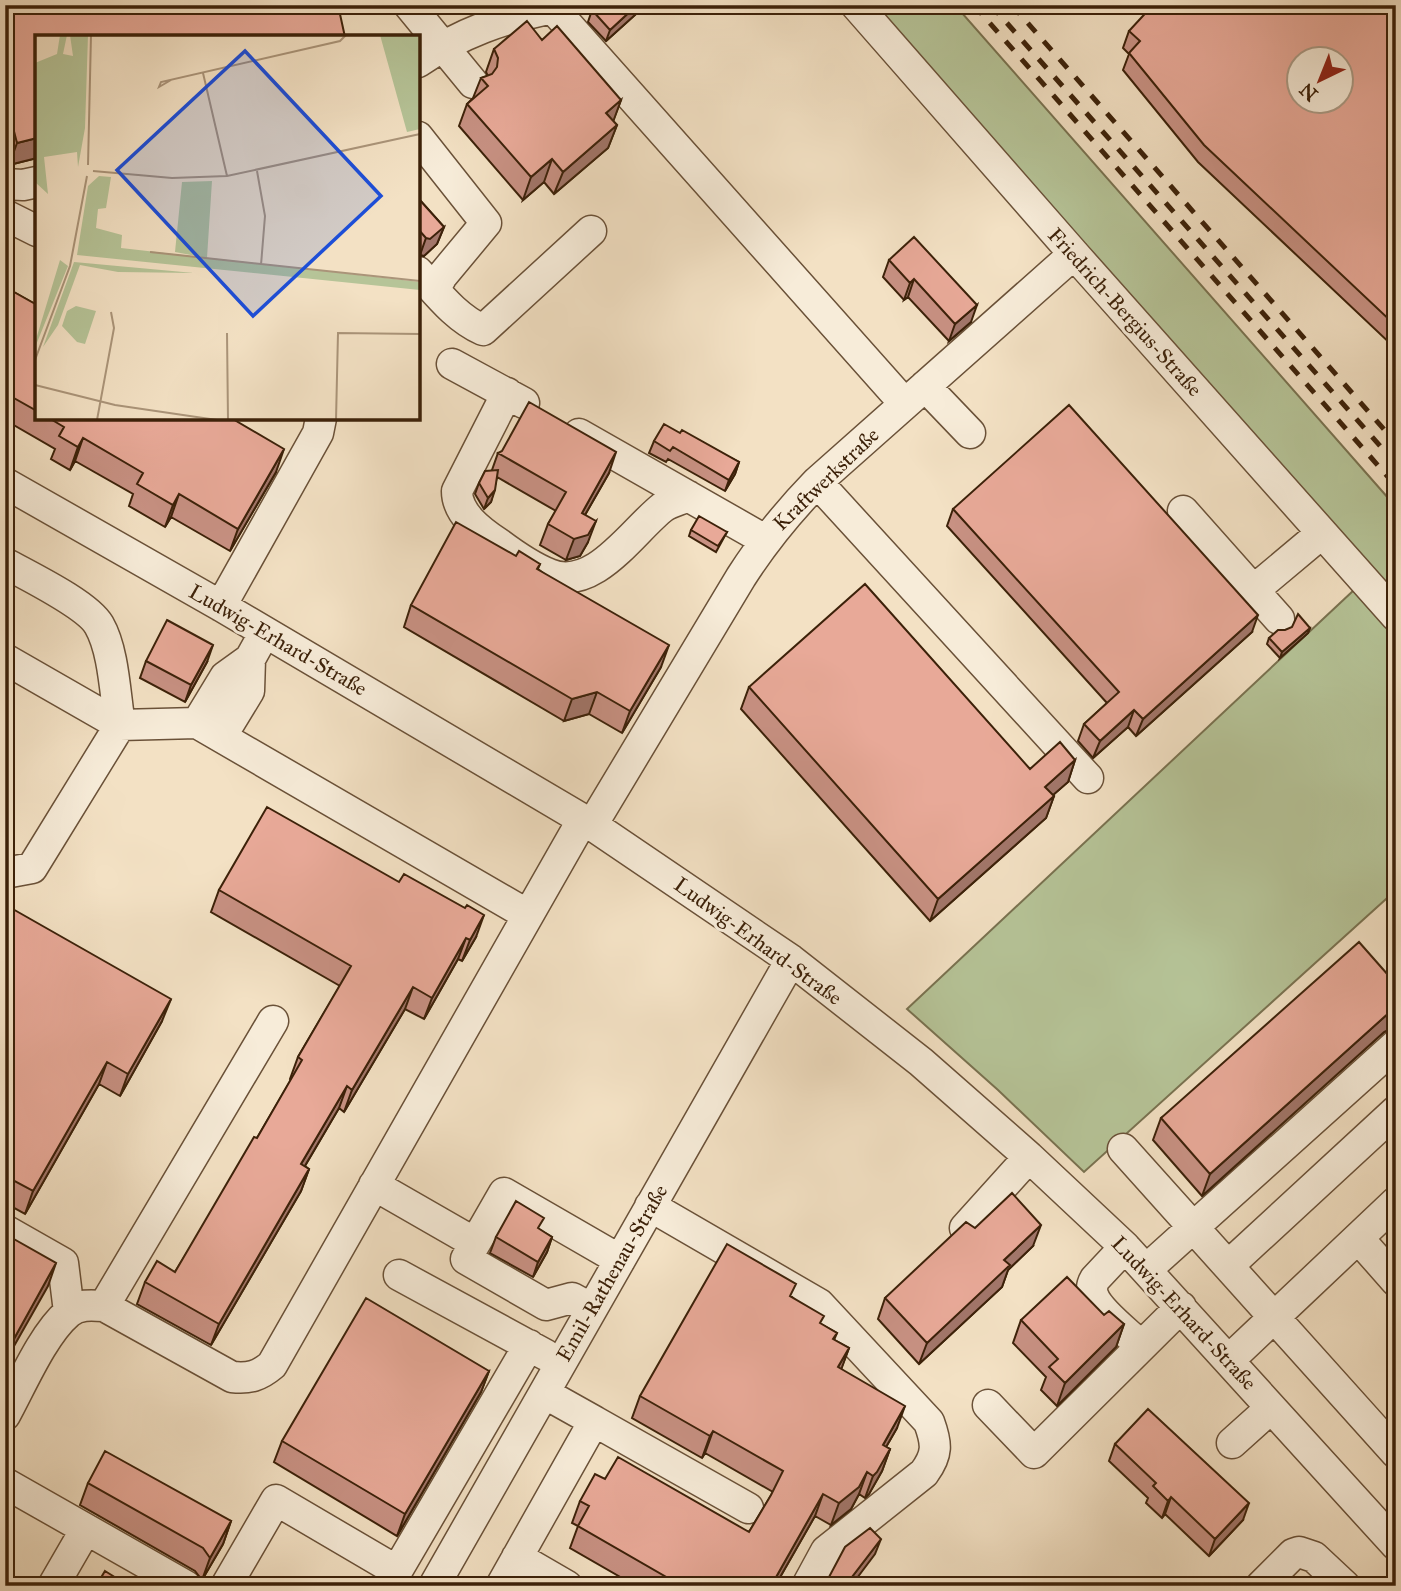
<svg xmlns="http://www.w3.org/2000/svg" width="1401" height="1591" viewBox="0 0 1401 1591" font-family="'IM FELL Great Primer',serif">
  <rect width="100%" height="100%" fill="#f3e1c4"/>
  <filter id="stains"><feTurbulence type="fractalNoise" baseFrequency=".00286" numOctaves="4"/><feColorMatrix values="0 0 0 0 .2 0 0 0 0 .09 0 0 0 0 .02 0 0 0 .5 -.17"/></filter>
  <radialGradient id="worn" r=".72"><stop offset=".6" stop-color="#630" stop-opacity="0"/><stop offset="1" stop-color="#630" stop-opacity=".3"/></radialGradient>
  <path fill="#b6c498" stroke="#797250" stroke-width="2" d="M 870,5 L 955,5 L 1396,507 L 1396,602 Z
    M 1354,590 L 1396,636 L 1396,890 L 1084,1172 L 998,1090 L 907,1009 Z"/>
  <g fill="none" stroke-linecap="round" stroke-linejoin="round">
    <g stroke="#6a5138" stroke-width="33">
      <path id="minor" d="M 409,5 L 473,83
        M 550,5 L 905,404
        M 856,5 L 1074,254 L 1396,616
        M 418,62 C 461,33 503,18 553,8
        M 418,137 L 486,223 L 442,276 L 434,290
        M 5,184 L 23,185 L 37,182
        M 5,215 L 37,231
        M 418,272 C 438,294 456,318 483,330 L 591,231
        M 452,364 L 524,403
        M 925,386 L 970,433
        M 507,393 L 457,491 C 457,514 480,531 498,543 C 514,555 531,567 549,574 C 594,593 633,530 663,507 C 670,502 680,500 688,496
        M 579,434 L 765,540
        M 817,482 L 1088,778
        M 5,483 L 221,606 L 592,825 L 791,960 L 921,1062 L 1029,1157 L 1125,1247 L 1396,1545
        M 1183,511 L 1279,619
        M 5,563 C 28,576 87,604 99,625 C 114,651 115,695 120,725
        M 1254,590 L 1322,533
        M 221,606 L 318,433 L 321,418
        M 5,659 L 120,725
        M 197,723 L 225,677 L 250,659 L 265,632
        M 221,737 L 249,691 L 250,659
        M 592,825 L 741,577 C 764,541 787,513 817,482 L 1074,254
        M 5,873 L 32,868 L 120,725 L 197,723 L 528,915
        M 1123,1149 L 1228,1266 L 1396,1111
        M 374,1185 L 475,1243
        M 650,1206 L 819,1304 L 929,1422 C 937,1444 938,1454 924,1473 L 826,1551 L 807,1586
        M 965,1228 L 1029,1157
        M 5,1230 L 63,1263 L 69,1312
        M 1358,1238 L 1396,1281
        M 1125,1247 L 1095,1279 C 1092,1284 1091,1289 1093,1295 C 1098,1311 1129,1334 1141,1346
        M 1228,1266 L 1396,1453
        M 1147,1269 L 1396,1045
        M 399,1275 L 546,1355
        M 104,1306 L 273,1021
        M 592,1309 L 572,1298 L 546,1305 L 466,1259 L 504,1193 L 620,1260
        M 1229,1360 L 1396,1202
        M 544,1393 L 594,1421
        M 988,1405 L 1034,1453 L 1181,1307
        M 5,1415 C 21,1386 43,1334 68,1313 C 78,1304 91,1305 104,1306 L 232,1377 C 249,1379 259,1376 272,1365 L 583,819
        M 1232,1443 L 1271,1408
        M 5,1483 L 186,1586
        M 517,1557 L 567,1586
        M 53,1586 L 86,1529
        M 226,1586 L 276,1500 L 397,1571 L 529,1345
        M 434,1586 L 791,960
        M 501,1586 L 594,1421 L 748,1508
        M 1261,1586 L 1293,1554 L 1299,1552 L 1314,1557 L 1345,1586"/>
    </g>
    <use href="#minor" stroke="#f7ecd9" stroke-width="30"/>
    <path stroke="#3c2109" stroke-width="5" stroke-dasharray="12 12" stroke-linecap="butt" d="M 974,5 L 1396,486
      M 991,5 L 1396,464
      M 1012,5 L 1396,443"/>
  </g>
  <path fill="#c89183" stroke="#3c2109" stroke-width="2" d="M 5,5 L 37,158 L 9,165 L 5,151 Z
    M 1396,5 L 1396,349 L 1198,162 L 1123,70 L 1129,54 L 1123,48 L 1129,31 Z
    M 592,10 L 636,14 L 606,41 L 588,22 Z
    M 542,40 L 621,100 L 613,121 L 617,125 L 608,148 L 554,194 L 544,182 L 523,200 L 459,126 L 467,104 L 473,98 L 481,78 L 488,76 L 486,72 L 494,49 Z
    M 418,198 L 444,227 L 437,244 L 424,256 L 420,255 L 418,253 Z
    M 889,260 L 971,322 L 949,341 L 908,297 L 904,300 L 883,277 Z
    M 5,287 L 37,305 L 37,418 L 231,418 L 276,472 L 230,551 L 171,517 L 165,527 L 129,506 L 133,494 L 75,461 L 70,470 L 51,459 L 55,449 L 5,420 Z
    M 680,433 L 739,462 L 735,474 L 725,491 L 668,459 L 666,462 L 649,453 L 654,441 Z
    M 498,453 L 609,473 L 585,515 L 588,542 L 580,556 L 566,560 L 540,545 L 548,524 L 556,511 L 497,477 L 491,502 L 484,509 L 475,494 L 479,483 L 492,470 Z
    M 953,509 L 1252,632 L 1136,736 L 1128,727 L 1093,758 L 1078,741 L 1084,724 L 1107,703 L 947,526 Z
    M 691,530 L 727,532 L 716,552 L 689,536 Z
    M 516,556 L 540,564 L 538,569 L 661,667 L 622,733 L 589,714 L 564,721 L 404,627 L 411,605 Z
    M 1310,628 L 1308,633 L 1280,658 L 1267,644 L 1269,638 L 1285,630 Z
    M 146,661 L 207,662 L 185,702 L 140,678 Z
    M 749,687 L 1030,769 L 1075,760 L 1068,782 L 1053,795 L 1054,796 L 1046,818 L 930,921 L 741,709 Z
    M 219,890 L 476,937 L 462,961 L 458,959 L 424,1019 L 405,1009 L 344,1112 L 339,1108 L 305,1166 L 309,1169 L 301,1191 L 211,1345 L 137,1304 L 145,1282 L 175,1272 L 257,1138 L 291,1080 L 290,1079 L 298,1057 L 340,986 L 211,912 Z
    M 5,917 L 162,1021 L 120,1096 L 99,1084 L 25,1214 L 5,1203 Z
    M 1396,984 L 1396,1028 L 1392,1028 L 1384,1032 L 1202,1196 L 1153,1140 L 1161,1118 Z
    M 1396,1221 L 1396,1255 L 1387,1244 Z
    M 975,1228 L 1033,1246 L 1008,1270 L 1002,1287 L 919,1364 L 878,1319 L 885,1298 Z
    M 540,1230 L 552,1237 L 547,1252 L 533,1277 L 490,1253 L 496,1237 Z
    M 792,1297 L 821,1324 L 837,1333 L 834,1340 L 849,1348 L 841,1369 L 897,1428 L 886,1447 L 890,1449 L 882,1471 L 869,1494 L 865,1498 L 859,1494 L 851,1509 L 831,1525 L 815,1516 L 775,1586 L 636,1586 L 570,1548 L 578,1526 L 572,1523 L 580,1501 L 605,1479 L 749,1532 L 773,1492 L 705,1453 L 702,1458 L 632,1418 L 640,1396 Z
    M 1104,1315 L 1124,1324 L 1116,1347 L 1057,1406 L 1041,1390 L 1046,1377 L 1013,1343 L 1021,1320 Z
    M 489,1371 L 481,1392 L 397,1536 L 274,1462 L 282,1441 Z
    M 1115,1444 L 1243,1520 L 1209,1556 L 1165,1514 L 1162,1518 L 1146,1503 L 1148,1498 L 1109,1461 Z
    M 88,1483 L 231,1521 L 223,1544 L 202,1580 L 195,1571 L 80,1505 Z"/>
  <path fill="#a2766a" stroke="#3c2109" stroke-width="2" d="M 637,5 L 639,5 L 636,14 L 606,41 L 610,30 Z
    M 621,100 L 613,122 L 606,113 Z
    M 617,125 L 608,148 L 554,194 L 563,172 Z
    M 37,138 L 37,158 L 9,165 L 17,143 Z
    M 552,159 L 544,182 L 523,200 L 531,177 Z
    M 444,227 L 437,244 L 424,256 L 420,255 L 426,238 Z
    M 914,279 L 908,297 L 904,300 L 910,283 Z
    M 977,305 L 971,322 L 949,341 L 955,324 Z
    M 83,438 L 75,461 L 70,470 L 78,447 Z
    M 284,449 L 276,472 L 230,551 L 238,529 Z
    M 616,452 L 609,473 L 574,534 L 582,513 Z
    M 739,462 L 735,474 L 725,491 L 729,480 Z
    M 495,490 L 491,502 L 484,509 L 488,498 Z
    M 179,494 L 171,517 L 165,527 L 173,505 Z
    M 596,521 L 588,542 L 580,556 L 566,560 L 574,539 Z
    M 1258,615 L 1252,632 L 1136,736 L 1143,719 Z
    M 1310,628 L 1308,633 L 1280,658 L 1282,652 Z
    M 213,645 L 207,662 L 185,702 L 191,685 Z
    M 669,645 L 661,667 L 622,733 L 630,711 Z
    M 597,692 L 589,714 L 564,721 L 572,699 Z
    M 1134,710 L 1128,727 L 1093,758 L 1100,741 Z
    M 1075,760 L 1068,782 L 1037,809 L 1045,787 Z
    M 1054,796 L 1046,818 L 930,921 L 938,899 Z
    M 484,915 L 476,937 L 462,961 L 470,940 Z
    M 466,938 L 458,959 L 424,1019 L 432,998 Z
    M 413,987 L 405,1009 L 344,1112 L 352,1090 Z
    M 171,999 L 162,1021 L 120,1096 L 128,1074 Z
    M 1396,1008 L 1396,1028 L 1392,1028 L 1384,1032 L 1202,1196 L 1210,1174 L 1392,1010 Z
    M 107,1062 L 99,1084 L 25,1214 L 33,1191 Z
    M 347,1086 L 339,1108 L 293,1186 L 301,1164 Z
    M 309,1169 L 301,1191 L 211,1345 L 219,1324 Z
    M 1041,1225 L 1033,1246 L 1008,1270 L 1002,1287 L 919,1364 L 927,1343 L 1004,1260 Z
    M 552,1237 L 547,1252 L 533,1277 L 538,1262 Z
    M 56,1263 L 48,1286 L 5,1362 L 5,1355 Z
    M 1124,1324 L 1116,1347 L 1057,1406 L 1065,1383 Z
    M 849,1348 L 841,1370 L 838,1367 Z
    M 489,1371 L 481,1392 L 397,1536 L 405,1514 Z
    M 905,1406 L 897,1428 L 875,1466 L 883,1445 Z
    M 713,1431 L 705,1453 L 702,1458 L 710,1436 Z
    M 890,1449 L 882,1471 L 869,1494 L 865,1498 L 873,1476 Z
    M 867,1472 L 859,1494 L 851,1509 L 831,1525 L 839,1503 Z
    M 823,1494 L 815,1516 L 775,1586 L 771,1586 Z
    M 1171,1497 L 1165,1514 L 1162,1518 L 1168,1501 Z
    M 1249,1503 L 1243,1520 L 1209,1556 L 1215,1539 Z
    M 231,1521 L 223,1544 L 202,1580 L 210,1558 Z
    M 881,1539 L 875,1554 L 851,1586 L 845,1586 Z"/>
  <path fill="#e8a998" stroke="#3c2109" stroke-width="2" fill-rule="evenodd" d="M 5,5 L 338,5 L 345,37 L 37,37 L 37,138 L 17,143 L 6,100 L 5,100 Z
    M 598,5 L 637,5 L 610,30 L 592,10 Z
    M 1153,5 L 1396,5 L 1396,326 L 1204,145 L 1129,53 L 1140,41 L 1129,31 ZM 1299,60 L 1341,60 L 1341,102 L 1299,102 Z
    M 527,21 L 542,40 L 557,26 L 621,100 L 606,113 L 617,125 L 563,172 L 552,159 L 531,177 L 467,104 L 488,86 L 481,78 L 492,74 L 497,67 L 498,58 L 494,49 Z
    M 418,198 L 444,227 L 430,239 L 426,238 L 418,229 Z
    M 914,237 L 977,305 L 955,324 L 914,279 L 910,283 L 889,260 Z
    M 5,287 L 37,305 L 37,411 L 5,393 Z
    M 529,402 L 616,452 L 582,513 L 596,521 L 588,535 L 574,539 L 548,524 L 566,492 L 498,453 L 502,451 Z
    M 1069,405 L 1258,615 L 1143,719 L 1134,710 L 1100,741 L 1084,724 L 1119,692 L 953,509 Z
    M 49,418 L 231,418 L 284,449 L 238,529 L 179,494 L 173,505 L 137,484 L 143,473 L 83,438 L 78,447 L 59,436 L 64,427 Z
    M 664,424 L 680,433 L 682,430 L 739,462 L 729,480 L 673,447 L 670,451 L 654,441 Z
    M 498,470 L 495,490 L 488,498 L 479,483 L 485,471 Z
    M 699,516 L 727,532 L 718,546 L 691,530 Z
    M 456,522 L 516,556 L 519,551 L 540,564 L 537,569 L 669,645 L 630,711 L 597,692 L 572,699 L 411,605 Z
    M 865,584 L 1030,769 L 1060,742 L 1075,760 L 1045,787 L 1054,796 L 938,899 L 749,687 Z
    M 1298,614 L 1310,628 L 1282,652 L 1269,638 L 1278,630 L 1285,630 L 1292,627 Z
    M 167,620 L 213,645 L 191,685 L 146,661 Z
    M 267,807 L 399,882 L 404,874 L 465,908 L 467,905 L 484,915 L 470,940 L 466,938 L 432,998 L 413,987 L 352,1090 L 347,1086 L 301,1164 L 309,1169 L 219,1324 L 145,1282 L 157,1261 L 175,1272 L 254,1137 L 257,1138 L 302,1060 L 298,1057 L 351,966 L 219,890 Z
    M 11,908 L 171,999 L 128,1074 L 107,1062 L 33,1191 L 5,1176 L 5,917 Z
    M 1359,942 L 1396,984 L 1396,1008 L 1392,1010 L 1210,1174 L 1161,1118 Z
    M 1012,1193 L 1041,1225 L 1004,1260 L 1010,1265 L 927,1343 L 885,1298 L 966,1222 L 975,1228 Z
    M 516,1201 L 544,1218 L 538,1228 L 552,1237 L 538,1262 L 496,1237 Z
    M 5,1234 L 56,1263 L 5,1355 Z
    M 727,1244 L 796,1284 L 790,1296 L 824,1316 L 820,1323 L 837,1333 L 833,1339 L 849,1348 L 838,1367 L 905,1406 L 883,1445 L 890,1449 L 877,1472 L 873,1476 L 867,1472 L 859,1487 L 839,1503 L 823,1494 L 771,1586 L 682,1586 L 578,1526 L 589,1506 L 580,1501 L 595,1474 L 605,1479 L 618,1457 L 749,1532 L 771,1495 L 783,1471 L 713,1431 L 710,1436 L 640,1396 Z
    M 1067,1277 L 1104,1315 L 1109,1311 L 1124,1324 L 1065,1383 L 1049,1367 L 1058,1359 L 1021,1320 Z
    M 366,1298 L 489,1371 L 405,1514 L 282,1441 Z
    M 1148,1409 L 1249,1503 L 1215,1539 L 1171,1497 L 1168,1501 L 1153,1486 L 1156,1483 L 1115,1444 Z
    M 105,1451 L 231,1521 L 210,1558 L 203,1548 L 88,1483 Z
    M 870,1528 L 881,1539 L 845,1586 L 821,1586 L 828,1579 L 845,1547 Z
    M 105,1571 L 129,1586 L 96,1586 Z"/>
  <g text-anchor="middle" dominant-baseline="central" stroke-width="6" stroke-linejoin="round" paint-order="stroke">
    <g font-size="21" fill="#3c2109" stroke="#f7ecd9">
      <text transform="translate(1125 312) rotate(48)">Friedrich-Bergius-Straße</text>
      <text transform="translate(826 479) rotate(-44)">Kraftwerkstraße</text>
      <text transform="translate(278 640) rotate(30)">Ludwig-Erhard-Straße</text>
      <text transform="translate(758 941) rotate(36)">Ludwig-Erhard-Straße</text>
      <text transform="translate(612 1273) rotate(-60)">Emil-Rathenau-Straße</text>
      <text transform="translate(1184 1313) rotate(47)">Ludwig-Erhard-Straße</text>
    </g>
  </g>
  <g transform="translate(35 35)">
    <rect width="385" height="385" fill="#f3e1c4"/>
    <path d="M 25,0 L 32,0 L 28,19 L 38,21 L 35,0 L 53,0 L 50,93 L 43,132 L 42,117 L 9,122 L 13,159 L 0,147 L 0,28 L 22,19 ZM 345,0 L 385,0 L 385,94 L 372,97 ZM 64,141 L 76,142 L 71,173 L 63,174 L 61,193 L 87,200 L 86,213 L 385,247 L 385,255 L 42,220 L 53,151 ZM 177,146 L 172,223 L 140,217 L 147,147 ZM 25,225 L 33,231 L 1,310 L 2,301 ZM 39,227 L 159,238 L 83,237 L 45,230 L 23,290 L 8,312 ZM 41,271 L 61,276 L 50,309 L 42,307 L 27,291 L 32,276 Z" fill="#b6c498"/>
    <path fill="none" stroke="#aa9479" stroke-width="2" d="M 168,38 L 192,141M 136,45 L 124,52 L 126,47 L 305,6 L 311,0M 53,130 L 56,0M 58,136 L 137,143 L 192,141 L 385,99M 222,136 L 230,181 L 226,230M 115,217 L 385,246M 192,298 L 193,385M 0,325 L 35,231 L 52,141M 0,350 L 80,370 L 182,385M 62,385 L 79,293 L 76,277M 301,385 L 303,298 L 385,299"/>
    <path fill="#1d4ed8" fill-opacity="0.15" stroke="#1d4ed8" stroke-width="3.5" d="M 210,16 L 346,161 L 218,281 L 82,135 Z"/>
    <rect width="385" height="385" fill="none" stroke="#3c2109" stroke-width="3.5"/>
  </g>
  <rect width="1401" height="1591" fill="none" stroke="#f3e1c4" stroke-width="28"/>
  <rect x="7" y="7" width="1387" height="1577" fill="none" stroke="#3c2109" stroke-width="3.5"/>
  <rect x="14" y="14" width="1373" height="1563" fill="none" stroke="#3c2109" stroke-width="2"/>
  <g transform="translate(1320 80) rotate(223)"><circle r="33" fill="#f7ecd9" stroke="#ac9b86" stroke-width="2"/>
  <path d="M0-5L12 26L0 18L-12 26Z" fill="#8f2418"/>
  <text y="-10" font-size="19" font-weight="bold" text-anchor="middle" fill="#3c2109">N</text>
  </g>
  <rect width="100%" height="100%" filter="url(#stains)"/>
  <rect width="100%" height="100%" fill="url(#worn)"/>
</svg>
